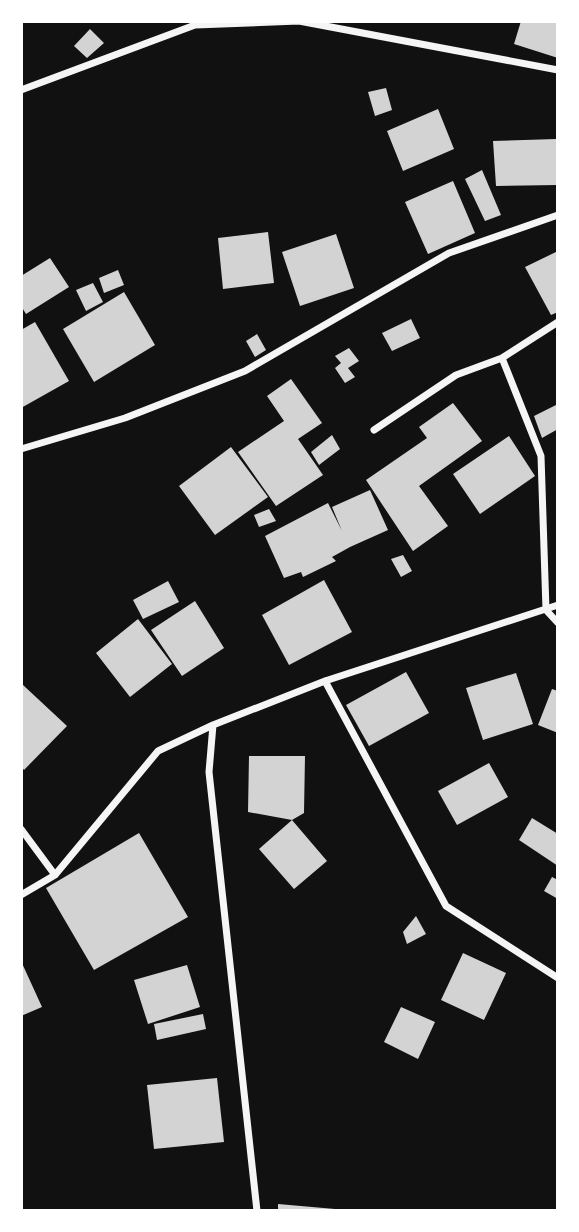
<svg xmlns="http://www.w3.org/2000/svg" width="579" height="1232" viewBox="0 0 579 1232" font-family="Arial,sans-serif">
  <rect width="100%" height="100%" fill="#111"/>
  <path fill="#d3d3d3" d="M 521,21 L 558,21 L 558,58 L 514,44 Z
    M 90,29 L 104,43 L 87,58 L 74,46 Z
    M 386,88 L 392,110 L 375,116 L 368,92 Z
    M 438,109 L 454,149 L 403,171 L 387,131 Z
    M 556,139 L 557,185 L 496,186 L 493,141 Z
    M 482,170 L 501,215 L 485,221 L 465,179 Z
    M 453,181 L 475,233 L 428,254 L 405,202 Z
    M 268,232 L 274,283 L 223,289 L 218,238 Z
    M 336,234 L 354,288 L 300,306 L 282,252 Z
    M 558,251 L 558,312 L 551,315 L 525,267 Z
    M 50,258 L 69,287 L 26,314 L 21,306 L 21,276 Z
    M 118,270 L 124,285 L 104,293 L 99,278 Z
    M 93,283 L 103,302 L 86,311 L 76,290 Z
    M 124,292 L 155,345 L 94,382 L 63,329 Z
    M 411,319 L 420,338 L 392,351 L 382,333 Z
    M 35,322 L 69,381 L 21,408 L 21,330 Z
    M 257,334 L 266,350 L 255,357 L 246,341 Z
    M 349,348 L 359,361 L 348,368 L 355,377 L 345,383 L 335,368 L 341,363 L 335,356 Z
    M 291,379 L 322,423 L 298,439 L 323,475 L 276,506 L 238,452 L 284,421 L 267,396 Z
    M 453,403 L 482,441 L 419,486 L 448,526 L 413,551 L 366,480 L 427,438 L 419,427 Z
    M 558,404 L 558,429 L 542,438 L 534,416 Z
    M 332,435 L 340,449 L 319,465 L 311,452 Z
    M 509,436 L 535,476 L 480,514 L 453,474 Z
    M 231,447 L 268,497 L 215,535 L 179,486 Z
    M 370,490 L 388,530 L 350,547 L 332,557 L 336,561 L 303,577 L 301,572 L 284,578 L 265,536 L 328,503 L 342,531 L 332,507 Z
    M 269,509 L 276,521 L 259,527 L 254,515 Z
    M 403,555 L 412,571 L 401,577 L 391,559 Z
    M 324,580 L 352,632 L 289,665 L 262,615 Z
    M 168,581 L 179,602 L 143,619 L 133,600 Z
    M 195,601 L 224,648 L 182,676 L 151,630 Z
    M 138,619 L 172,664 L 130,697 L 96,653 Z
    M 406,672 L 429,713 L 369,746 L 346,705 Z
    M 516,673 L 533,724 L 483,740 L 466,688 Z
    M 23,685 L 67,726 L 24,770 L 21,766 Z
    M 552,689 L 558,691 L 558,733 L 538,725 Z
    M 249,756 L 305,756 L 304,813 L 292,820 L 248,812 Z
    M 489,763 L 508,797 L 457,825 L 438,791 Z
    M 532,818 L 558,834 L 558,866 L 519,840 Z
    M 292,820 L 327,861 L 294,889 L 259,849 Z
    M 139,833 L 188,917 L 94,970 L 46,888 Z
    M 552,877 L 558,880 L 558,899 L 544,891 Z
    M 416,916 L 426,934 L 407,944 L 403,932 Z
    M 463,953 L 506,973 L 484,1020 L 441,1000 Z
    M 21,961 L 42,1007 L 21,1016 Z
    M 187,965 L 200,1007 L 148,1024 L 134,980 Z
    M 401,1007 L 435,1022 L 418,1059 L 384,1042 Z
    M 203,1014 L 206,1029 L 157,1040 L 154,1024 Z
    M 217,1078 L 224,1142 L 154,1149 L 147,1085 Z
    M 278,1204 L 335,1209 L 335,1211 L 278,1211 Z"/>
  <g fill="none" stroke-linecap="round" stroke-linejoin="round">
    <path stroke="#f5f5f5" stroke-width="7" d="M 21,90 L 195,25 L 299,21 L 558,70
      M 502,358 L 541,456 L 546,610 L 558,623
      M 374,430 L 456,375 L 502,358 L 558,322
      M 21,449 L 125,418 L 245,371 L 449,253 L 558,215
      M 325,681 L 446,906 L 558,978
      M 21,829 L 55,875
      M 21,895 L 55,875 L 158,751 L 213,725
      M 257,1211 L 209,772 L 213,725 L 325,681 L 558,605"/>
  </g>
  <rect width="579" height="1232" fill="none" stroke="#ffffff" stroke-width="46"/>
</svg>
